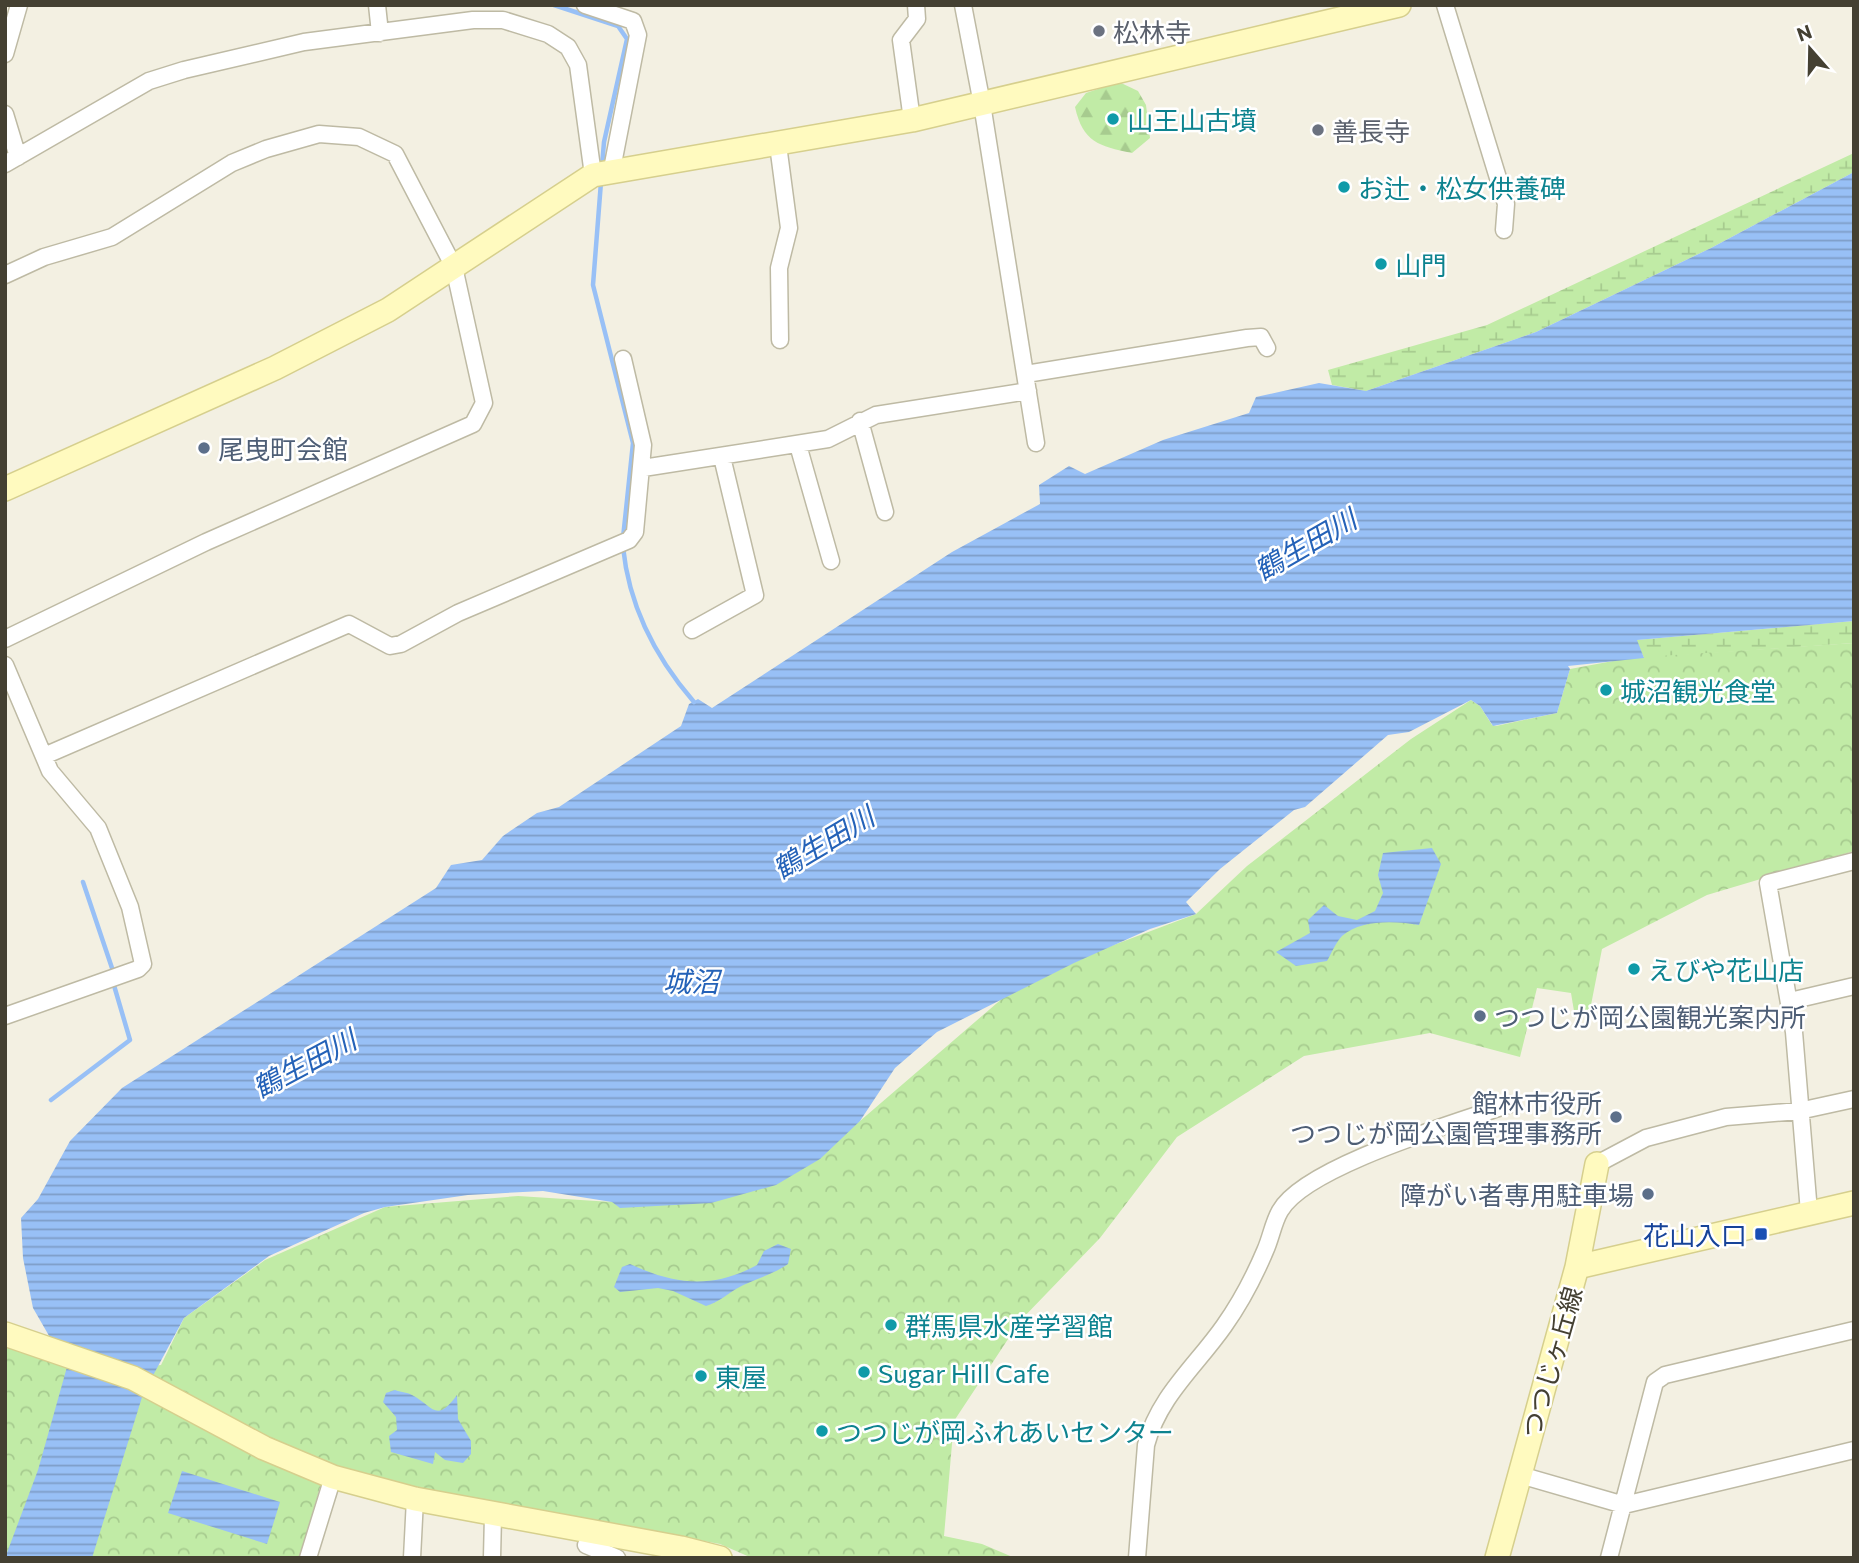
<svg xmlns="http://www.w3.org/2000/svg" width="1859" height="1563" viewBox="0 0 1859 1563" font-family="Commissioner,'Noto Sans JP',sans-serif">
  <defs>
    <pattern id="forest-firs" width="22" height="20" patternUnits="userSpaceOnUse" patternTransform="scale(1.75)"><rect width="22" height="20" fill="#c1eba6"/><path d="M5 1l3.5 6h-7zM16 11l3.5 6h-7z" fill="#a7cb8f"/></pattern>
    <pattern id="wetland-marsh" width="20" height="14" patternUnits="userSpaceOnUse" patternTransform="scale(1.75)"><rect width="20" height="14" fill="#c1eba6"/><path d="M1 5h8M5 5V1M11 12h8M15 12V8" fill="none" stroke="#a7cb8f"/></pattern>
    <pattern id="park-crowns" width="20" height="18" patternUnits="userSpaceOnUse" patternTransform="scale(1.75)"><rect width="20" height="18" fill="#c1eba6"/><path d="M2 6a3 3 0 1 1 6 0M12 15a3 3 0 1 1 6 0" fill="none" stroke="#a7cb8f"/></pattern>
    <pattern id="water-rules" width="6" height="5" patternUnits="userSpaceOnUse" patternTransform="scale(1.75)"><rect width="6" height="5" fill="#98c0f6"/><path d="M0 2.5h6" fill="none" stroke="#7e9dc8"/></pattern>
  </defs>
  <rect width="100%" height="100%" fill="#f3f0e2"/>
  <path fill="url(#forest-firs)" d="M 1119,82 L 1138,91 L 1146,105 L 1150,138 L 1132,153 C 1098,146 1083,142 1075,107 L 1086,93 Z"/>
  <path fill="url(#wetland-marsh)" d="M 1854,153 L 1854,172 L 1711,248 L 1536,332 L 1366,391 L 1332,385 L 1328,370 L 1487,325 Z
    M 1854,621 L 1854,643 L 1644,658 L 1636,640 Z"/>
  <path fill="url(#park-crowns)" d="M 1854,643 L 1854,851 L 1707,895 L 1602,949 L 1590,1010 L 1574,1011 L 1571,993 L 1537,988 L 1520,1057 L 1430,1033 L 1304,1056 L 1177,1137 L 1100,1238 L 1020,1321 L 954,1421 L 944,1536 L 982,1544 L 1015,1558 L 752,1558 L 720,1544 L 325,1471 L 299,1558 L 5,1558 L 5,1347 L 86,1373 L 161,1365 L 184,1318 L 265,1260 L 385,1207 L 518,1196 L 612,1202 L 758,1188 L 860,1121 L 1026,978 L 1196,914 L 1247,866 L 1411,739 L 1471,700 L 1480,706 L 1492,725 L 1496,726 L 1557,713 L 1570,669 L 1629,658 Z"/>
  <path fill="url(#water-rules)" d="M 1854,172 L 1854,621 L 1637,640 L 1644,658 L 1568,666 L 1570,669 L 1557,713 L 1493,726 L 1480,706 L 1471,700 L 1409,732 L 1388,735 L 1305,807 L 1294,810 L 1220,869 L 1186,902 L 1196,914 L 1150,929 L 1074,963 L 937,1032 L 895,1068 L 860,1121 L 820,1159 L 776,1185 L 711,1203 L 620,1208 L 612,1202 L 543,1191 L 468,1195 L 385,1207 L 364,1213 L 269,1256 L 184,1318 L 143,1394 L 92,1558 L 5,1558 L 38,1470 L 67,1367 L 33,1308 L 23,1258 L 21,1218 L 38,1199 L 70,1141 L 122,1088 L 436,888 L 451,865 L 482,860 L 503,836 L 537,813 L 559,807 L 681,726 L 689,704 L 698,699 L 712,708 L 952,552 L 1040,504 L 1039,485 L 1069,466 L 1085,474 L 1163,440 L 1249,413 L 1256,397 L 1319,383 L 1366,391 L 1536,332 L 1711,248 Z
    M 1432,848 L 1441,864 L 1419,925 C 1396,921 1361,919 1342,936 C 1336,942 1331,954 1327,961 L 1296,966 L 1276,952 L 1310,933 L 1308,920 L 1324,905 L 1338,916 L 1357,920 L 1375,911 L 1383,893 L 1378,875 L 1383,853 Z
    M 778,1244 L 791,1249 L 788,1264 C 771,1276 753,1279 736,1289 C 725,1296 718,1302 706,1306 L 673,1291 L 658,1288 L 620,1292 L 614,1287 L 622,1267 L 630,1264 C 675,1285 713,1289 757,1265 L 764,1251 Z
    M 395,1390 C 400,1392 407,1392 412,1395 C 433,1406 436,1424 457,1395 L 458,1419 L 471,1441 L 471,1454 L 463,1463 L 445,1460 L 435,1452 L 433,1464 L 391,1452 L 389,1436 L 397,1430 L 396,1417 L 383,1402 L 386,1393 Z
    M 182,1471 L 280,1502 L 267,1544 L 168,1513 Z"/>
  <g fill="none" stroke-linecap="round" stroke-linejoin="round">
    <path stroke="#98c0f6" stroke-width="4.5" d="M 554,5 L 618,26 L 627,39 L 604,142 L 602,166
      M 601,182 L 593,285 L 633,443 L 623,538
      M 623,547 C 629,607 655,657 694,702
      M 83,882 L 114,974
      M 51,1100 L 130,1040 L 113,982"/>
    <g stroke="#bebaa4" stroke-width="19">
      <path id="street" d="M 377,5 L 380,33
        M 585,5 L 633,21 L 638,35 L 612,169
        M 963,5 L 982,104 L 1036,443
        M 1445,5 L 1506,204 L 1504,230
        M 5,54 L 19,5
        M 5,114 L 18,157
        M 912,120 L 901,40 L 917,19 L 916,5
        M 778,145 L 789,228 L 779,268 L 780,340
        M 5,164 L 149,81 L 184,70 L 304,42 L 473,20 L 503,20 L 548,34 L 568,47 L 578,65 L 593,175
        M 5,275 L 44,257 L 112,237 L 232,163 L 266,149 L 319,134 L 359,137 L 395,154 L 454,267 L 484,403 L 473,424 L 206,542 L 5,639
        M 1026,374 L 1247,338 L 1261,337 L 1267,348
        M 860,421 L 885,512
        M 798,445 L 831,561
        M 643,468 L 828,439 L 876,415 L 1028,391
        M 692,630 L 755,595 L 722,457
        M 5,665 L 50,771 L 98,828 L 130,907 L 143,964 L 138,969 L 5,1016
        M 44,756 L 349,624 L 390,646 L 401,644 L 458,613 L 629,540 L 635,532 L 643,445 L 623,359
        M 1790,1001 L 1854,986
        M 1597,1164 L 1646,1138 L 1726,1117 L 1799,1111 L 1854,1099
        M 1809,1212 L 1794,1032 L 1768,883 L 1854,861
        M 1520,1475 L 1624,1505 L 1854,1450
        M 586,1545 L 617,1558
        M 308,1558 L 333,1477
        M 412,1558 L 415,1499
        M 492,1558 L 493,1515
        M 1137,1558 L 1146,1445 C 1159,1396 1196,1366 1224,1326 C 1241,1302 1254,1277 1265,1251 C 1271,1238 1273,1223 1280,1211 C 1305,1166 1459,1122 1510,1104
        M 1609,1558 L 1655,1382 L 1665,1375 L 1854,1330"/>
    </g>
    <g stroke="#d6cf8d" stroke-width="26">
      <path id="secondary" d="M 5,489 L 275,368 L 388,310 L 593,175 L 912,120 L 1399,5
        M 1577,1267 L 1854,1203
        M 5,1334 L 133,1378 L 264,1448 L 333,1477 L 415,1499 L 681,1548 L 720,1558
        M 1497,1558 L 1577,1267 L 1597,1164"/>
    </g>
    <use href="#street" stroke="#fff" stroke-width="16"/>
    <use href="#secondary" stroke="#fffabf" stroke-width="23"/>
  </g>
  <g fill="#6b7280" stroke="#fff" stroke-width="2.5">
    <circle cx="1099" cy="31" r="7"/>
    <circle cx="1318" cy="130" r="7"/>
  </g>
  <g fill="#0f9aa8" stroke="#fff" stroke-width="2.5">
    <circle cx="1113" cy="119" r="7"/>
    <circle cx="1344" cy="187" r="7"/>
    <circle cx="1381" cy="264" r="7"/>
    <circle cx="1606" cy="690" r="7"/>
    <circle cx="1634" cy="969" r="7"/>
    <circle cx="891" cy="1325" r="7"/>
    <circle cx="864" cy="1372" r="7"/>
    <circle cx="701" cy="1376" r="7"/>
    <circle cx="822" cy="1431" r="7"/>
  </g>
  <g fill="#5c6f8a" stroke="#fff" stroke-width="2.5">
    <circle cx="204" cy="448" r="7"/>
    <circle cx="1480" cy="1016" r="7"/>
    <circle cx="1616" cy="1117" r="7"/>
    <circle cx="1648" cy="1194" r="7"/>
  </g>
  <rect fill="#1a4fb4" stroke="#fff" stroke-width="2.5" x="1754" y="1227" width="14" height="14" rx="3.5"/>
  <g text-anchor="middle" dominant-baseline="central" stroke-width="5" stroke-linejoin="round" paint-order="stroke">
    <g font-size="26" fill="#5b616d" stroke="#fff" text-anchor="start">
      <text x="1113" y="31">松林寺</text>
      <text x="1332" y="130">善長寺</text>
    </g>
    <g font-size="26" fill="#0d838f" stroke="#fff" text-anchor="start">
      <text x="1127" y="119">山王山古墳</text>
      <text x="1358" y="187">お辻・松女供養碑</text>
      <text x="1395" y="264">山門</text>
      <text x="1620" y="690">城沼観光食堂</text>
      <text x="1648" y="969">えびや花山店</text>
      <text x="905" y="1325">群馬県水産学習館</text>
      <text x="878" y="1372">Sugar Hill Cafe</text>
      <text x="715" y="1376">東屋</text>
      <text x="836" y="1431">つつじが岡ふれあいセンター</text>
    </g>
    <g font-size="26" fill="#4e5e75" stroke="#fff" text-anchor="start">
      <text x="218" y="448">尾曳町会館</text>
      <text x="1494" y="1016">つつじが岡公園観光案内所</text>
      <text x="1602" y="1102" text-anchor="end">館林市役所<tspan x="1602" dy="30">つつじが岡公園管理事務所</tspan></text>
      <text x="1634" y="1194" text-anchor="end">障がい者専用駐車場</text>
    </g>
    <g font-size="26" fill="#164399" stroke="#fff" text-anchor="end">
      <text x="1747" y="1234">花山入口</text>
    </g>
    <g font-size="26" fill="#444032" stroke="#fff">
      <text transform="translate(1551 1362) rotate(-74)">つつじヶ丘線</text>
    </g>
    <g font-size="28" font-style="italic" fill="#2462b8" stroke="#fff">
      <text transform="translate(1305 544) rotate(-30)">鶴生田川</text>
      <text transform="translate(823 842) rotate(-31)">鶴生田川</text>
      <text x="691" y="981">城沼</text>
      <text transform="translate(304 1063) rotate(-28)">鶴生田川</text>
    </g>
  </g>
  <rect width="1859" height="1563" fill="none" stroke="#444032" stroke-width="14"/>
  <g transform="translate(1810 49) rotate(340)" stroke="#ffffff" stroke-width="5" paint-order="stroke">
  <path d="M0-5L12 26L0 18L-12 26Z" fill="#444032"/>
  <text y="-10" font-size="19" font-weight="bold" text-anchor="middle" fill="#444032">N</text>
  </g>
</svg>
